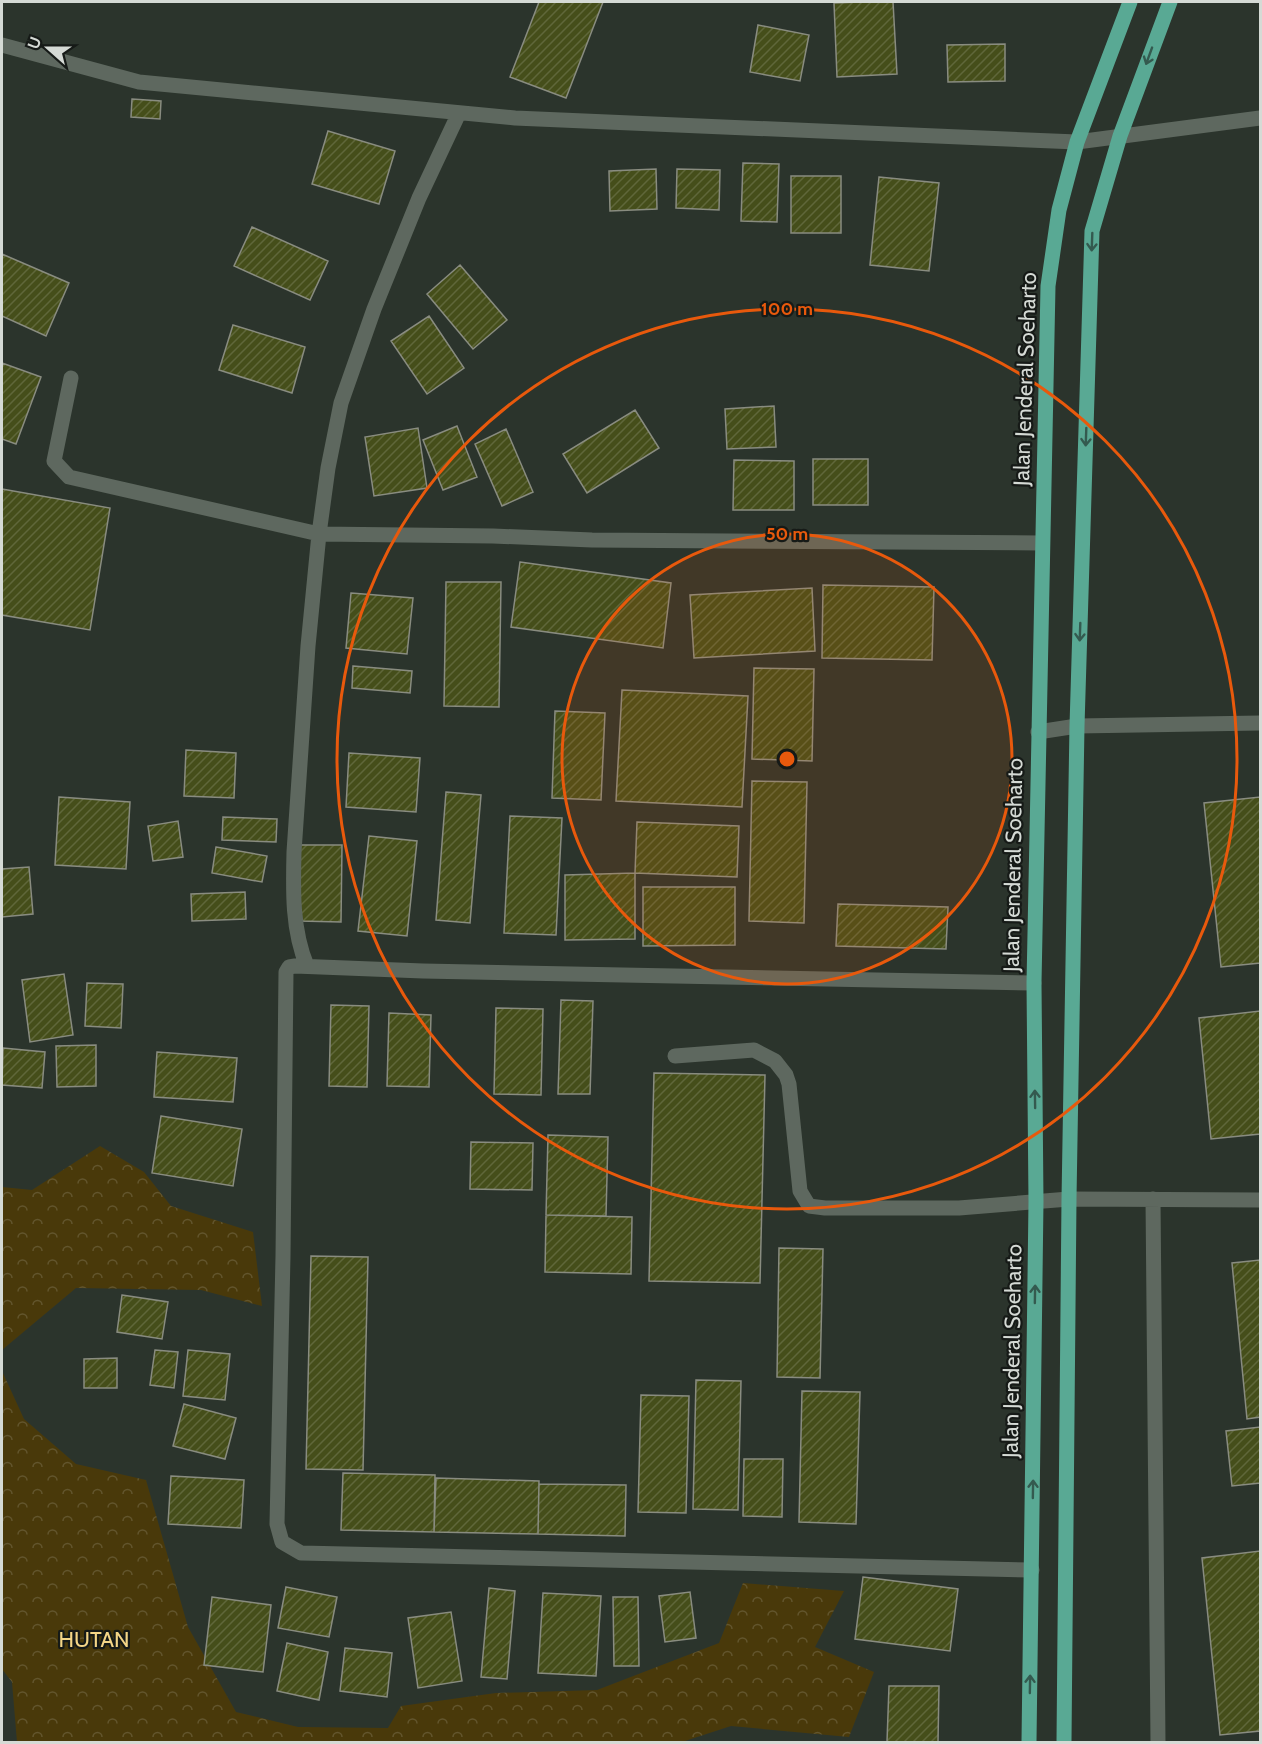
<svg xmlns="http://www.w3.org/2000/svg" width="1262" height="1744" viewBox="0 0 1262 1744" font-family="Cabin,sans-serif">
  <defs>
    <pattern id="forest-crowns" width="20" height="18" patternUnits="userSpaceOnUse" patternTransform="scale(1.5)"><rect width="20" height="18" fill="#49390a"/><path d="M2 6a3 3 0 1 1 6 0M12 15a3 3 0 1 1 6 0" fill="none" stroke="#62552d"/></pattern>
    <pattern id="building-hatch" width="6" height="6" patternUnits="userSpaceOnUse" patternTransform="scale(1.5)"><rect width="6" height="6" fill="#454e1a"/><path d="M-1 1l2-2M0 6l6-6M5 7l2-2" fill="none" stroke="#5f673a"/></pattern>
  </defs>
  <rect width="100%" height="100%" fill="#2b342c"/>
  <path fill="url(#forest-crowns)" d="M 100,1146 L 144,1172 L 171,1206 L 253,1232 L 262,1306 L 201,1290 L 76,1288 L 2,1350 L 2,1187 L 32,1190 Z
    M 2,1371 L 24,1419 L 76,1464 L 146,1480 L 188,1627 L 236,1712 L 298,1727 L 388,1728 L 401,1706 L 496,1693 L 597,1690 L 719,1643 L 743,1583 L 844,1591 L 815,1647 L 874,1672 L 849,1737 L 731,1726 L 682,1742 L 17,1742 L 12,1682 L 2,1669 Z"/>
  <path fill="url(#building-hatch)" stroke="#898c80" stroke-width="1.5" d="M 539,2 L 603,2 L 566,98 L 510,77 Z
    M 860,2 L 893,2 L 897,74 L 837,77 L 834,3 Z
    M 758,25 L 809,35 L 800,81 L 750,72 Z
    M 1005,44 L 1005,81 L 948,82 L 947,45 Z
    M 132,99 L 161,101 L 160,119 L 131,117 Z
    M 328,131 L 395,151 L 379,204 L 312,184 Z
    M 743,163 L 779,164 L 777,222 L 741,221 Z
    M 656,169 L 657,209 L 610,211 L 609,171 Z
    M 677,169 L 720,170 L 719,210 L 676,208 Z
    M 791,176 L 841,176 L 841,233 L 791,233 Z
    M 879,177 L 939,183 L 929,271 L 870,265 Z
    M 252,227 L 328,261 L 310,300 L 234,266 Z
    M 2,254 L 69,283 L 46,336 L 2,316 Z
    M 460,265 L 507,320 L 473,349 L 427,294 Z
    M 429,316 L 464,368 L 427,394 L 391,341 Z
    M 233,325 L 305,347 L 292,393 L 219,370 Z
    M 2,363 L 41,377 L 16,444 L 2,439 Z
    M 774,406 L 776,447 L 727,449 L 725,409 Z
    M 635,410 L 659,448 L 587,493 L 563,454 Z
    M 457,426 L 477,477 L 443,490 L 423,440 Z
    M 418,428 L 427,488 L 374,496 L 365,437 Z
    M 506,429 L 533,492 L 502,506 L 475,444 Z
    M 813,459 L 868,459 L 868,505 L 813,505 Z
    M 734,460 L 794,461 L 794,510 L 733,510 Z
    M 2,489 L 110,508 L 90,630 L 2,615 Z
    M 520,562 L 671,583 L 663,648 L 511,627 Z
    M 446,582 L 501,582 L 499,707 L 444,706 Z
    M 823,585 L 934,587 L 932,660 L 822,658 Z
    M 812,588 L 815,651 L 694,658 L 690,595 Z
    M 351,593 L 413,598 L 407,654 L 346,648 Z
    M 353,666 L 412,671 L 410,693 L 352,688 Z
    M 754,668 L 814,669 L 812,761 L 752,759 Z
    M 622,690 L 748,696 L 742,807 L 616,801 Z
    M 555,711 L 605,713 L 601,800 L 552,798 Z
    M 186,750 L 236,753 L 234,798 L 184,796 Z
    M 349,753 L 420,758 L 416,812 L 346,807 Z
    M 752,781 L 807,782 L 804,923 L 749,921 Z
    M 446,792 L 481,795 L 470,923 L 436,920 Z
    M 59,797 L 130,802 L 126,869 L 55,865 Z
    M 1260,797 L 1260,963 L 1221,967 L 1204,803 Z
    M 510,816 L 562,818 L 556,935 L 504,933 Z
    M 223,817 L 277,819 L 276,842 L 222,840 Z
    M 178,821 L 183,857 L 153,861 L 148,826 Z
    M 637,822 L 739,826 L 737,877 L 635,873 Z
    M 369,836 L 417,841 L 407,936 L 358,931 Z
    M 300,845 L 342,845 L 341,922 L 299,921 Z
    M 216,847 L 267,856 L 262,882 L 212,873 Z
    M 29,867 L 33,914 L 2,917 L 2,869 Z
    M 635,873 L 635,939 L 565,940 L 565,875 Z
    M 643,887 L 735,887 L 735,945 L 643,946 Z
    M 245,892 L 246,919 L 192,921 L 191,894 Z
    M 838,904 L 948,907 L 946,949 L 836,946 Z
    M 64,974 L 73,1035 L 30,1042 L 22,980 Z
    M 87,983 L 123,984 L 121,1028 L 85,1026 Z
    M 561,1000 L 593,1001 L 590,1094 L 558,1094 Z
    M 331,1005 L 369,1006 L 367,1087 L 329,1086 Z
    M 496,1008 L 543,1009 L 541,1095 L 494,1094 Z
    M 1260,1011 L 1260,1134 L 1211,1139 L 1199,1018 Z
    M 389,1013 L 431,1015 L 429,1087 L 387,1086 Z
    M 96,1045 L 96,1086 L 57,1087 L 56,1046 Z
    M 3,1048 L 45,1052 L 42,1088 L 2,1085 Z
    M 157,1052 L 237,1058 L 233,1102 L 154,1097 Z
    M 654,1073 L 765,1075 L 760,1283 L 649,1281 Z
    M 161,1116 L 242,1129 L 233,1186 L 152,1173 Z
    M 548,1135 L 608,1137 L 606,1216 L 546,1215 Z
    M 471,1142 L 533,1143 L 532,1190 L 470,1189 Z
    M 546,1215 L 632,1217 L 631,1274 L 545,1272 Z
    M 779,1248 L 823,1249 L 820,1378 L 777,1377 Z
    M 311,1256 L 368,1257 L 363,1470 L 306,1469 Z
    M 1260,1260 L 1260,1417 L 1247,1419 L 1232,1263 Z
    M 122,1295 L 168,1302 L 162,1339 L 117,1332 Z
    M 155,1350 L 178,1352 L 174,1388 L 150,1385 Z
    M 188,1350 L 230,1354 L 225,1400 L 183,1396 Z
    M 117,1358 L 117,1388 L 84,1388 L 84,1359 Z
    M 696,1380 L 741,1381 L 738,1510 L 693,1509 Z
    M 802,1391 L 860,1392 L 856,1524 L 799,1522 Z
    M 641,1395 L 689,1396 L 686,1513 L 638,1512 Z
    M 184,1404 L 236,1418 L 225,1459 L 173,1446 Z
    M 1260,1427 L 1260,1483 L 1232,1486 L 1226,1431 Z
    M 744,1459 L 783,1459 L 782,1517 L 743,1516 Z
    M 343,1473 L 435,1475 L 434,1532 L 341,1530 Z
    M 171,1476 L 244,1480 L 241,1528 L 168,1524 Z
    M 436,1478 L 539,1481 L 538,1534 L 434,1532 Z
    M 539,1484 L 626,1485 L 625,1536 L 538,1534 Z
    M 1260,1551 L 1260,1731 L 1220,1735 L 1202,1558 Z
    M 863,1577 L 958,1589 L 950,1651 L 855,1639 Z
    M 286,1587 L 337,1597 L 329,1637 L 278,1628 Z
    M 489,1588 L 515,1591 L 507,1679 L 481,1677 Z
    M 690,1592 L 696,1638 L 665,1642 L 659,1596 Z
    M 543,1593 L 601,1596 L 596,1676 L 538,1673 Z
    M 212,1597 L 271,1605 L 263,1672 L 204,1665 Z
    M 613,1597 L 638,1597 L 639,1666 L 614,1666 Z
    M 451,1612 L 462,1681 L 418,1688 L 408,1618 Z
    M 287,1643 L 328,1652 L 319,1700 L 277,1691 Z
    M 345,1648 L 392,1653 L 387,1697 L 340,1691 Z
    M 889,1686 L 939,1686 L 938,1742 L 887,1742 Z"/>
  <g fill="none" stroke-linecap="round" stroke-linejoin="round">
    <path stroke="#5e685f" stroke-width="15" d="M 2,45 L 139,82 L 515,118 L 1077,142 L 1260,118
      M 459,113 L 419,198 L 374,309 L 341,403 L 328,468 L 319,534 L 493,536 L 592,540 L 1041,543
      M 71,378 L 54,461 L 69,477 L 319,534 L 308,646 L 294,852 C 293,891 292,930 307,966
      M 1038,732 L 1077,726 L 1260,723
      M 675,1056 L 754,1050 L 775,1061 L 786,1075 L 789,1084 L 800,1191 L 809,1206 L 825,1208 L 959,1208 L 1069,1199 L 1260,1200
      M 1153,1199 L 1158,1742
      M 1032,1570 L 301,1553 L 282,1542 L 277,1524 L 283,1256 L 286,972 L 289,967 L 295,966 L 423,971 L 1034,983"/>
    <path stroke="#59a994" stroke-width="15" d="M 1029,1742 L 1036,1201 L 1034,983 L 1048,286 L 1059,210 L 1077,142 L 1130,2
      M 1064,1742 L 1069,1199 L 1077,726 L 1092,231 L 1120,136 L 1170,2"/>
  </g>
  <defs><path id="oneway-shaft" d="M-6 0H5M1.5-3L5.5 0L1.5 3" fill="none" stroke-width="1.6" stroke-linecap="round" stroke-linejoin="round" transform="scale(1.5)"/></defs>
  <g stroke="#345a4f">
    <use href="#oneway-shaft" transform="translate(1149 56) rotate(110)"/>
    <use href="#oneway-shaft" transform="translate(1092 242) rotate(92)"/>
    <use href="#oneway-shaft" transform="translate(1086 437) rotate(92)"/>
    <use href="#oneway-shaft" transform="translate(1080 632) rotate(92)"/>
    <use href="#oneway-shaft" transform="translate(1035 1099) rotate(-91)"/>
    <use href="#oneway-shaft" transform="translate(1035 1294) rotate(-89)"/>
    <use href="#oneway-shaft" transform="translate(1033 1489) rotate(-89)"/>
    <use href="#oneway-shaft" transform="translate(1030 1684) rotate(-89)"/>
  </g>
  <circle cx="787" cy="759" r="225" fill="#e8590c" fill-opacity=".12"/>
  <g fill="none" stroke="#e8590c" stroke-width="3">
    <circle cx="787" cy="759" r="225"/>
    <circle cx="787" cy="759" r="450"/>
  </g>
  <g text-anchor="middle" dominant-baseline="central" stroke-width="4.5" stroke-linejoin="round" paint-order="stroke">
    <g font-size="22" fill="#d5dad5" stroke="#161a17">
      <text transform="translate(1025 379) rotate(-88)">Jalan Jenderal Soeharto</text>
      <text transform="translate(1013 865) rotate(-89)">Jalan Jenderal Soeharto</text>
      <text transform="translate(1012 1351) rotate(-89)">Jalan Jenderal Soeharto</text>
    </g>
    <g font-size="22" fill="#f4d586" stroke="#161a17">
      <text x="94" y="1639">HUTAN</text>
    </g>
  </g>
  <circle cx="787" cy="759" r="9" fill="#e8590c" stroke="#161a17" stroke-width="3"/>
  <g font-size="18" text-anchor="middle" font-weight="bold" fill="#e8590c" stroke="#161a17" stroke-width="4.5" stroke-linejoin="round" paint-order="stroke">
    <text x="787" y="315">100 m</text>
    <text x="787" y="540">50 m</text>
  </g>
  <rect width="1262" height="1744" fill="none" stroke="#d5dad5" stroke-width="6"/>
  <g transform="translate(48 48) rotate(291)" stroke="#161a17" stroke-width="4.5" paint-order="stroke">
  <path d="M0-4.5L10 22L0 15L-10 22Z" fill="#d5dad5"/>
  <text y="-9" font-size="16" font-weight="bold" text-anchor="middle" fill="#d5dad5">U</text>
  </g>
</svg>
